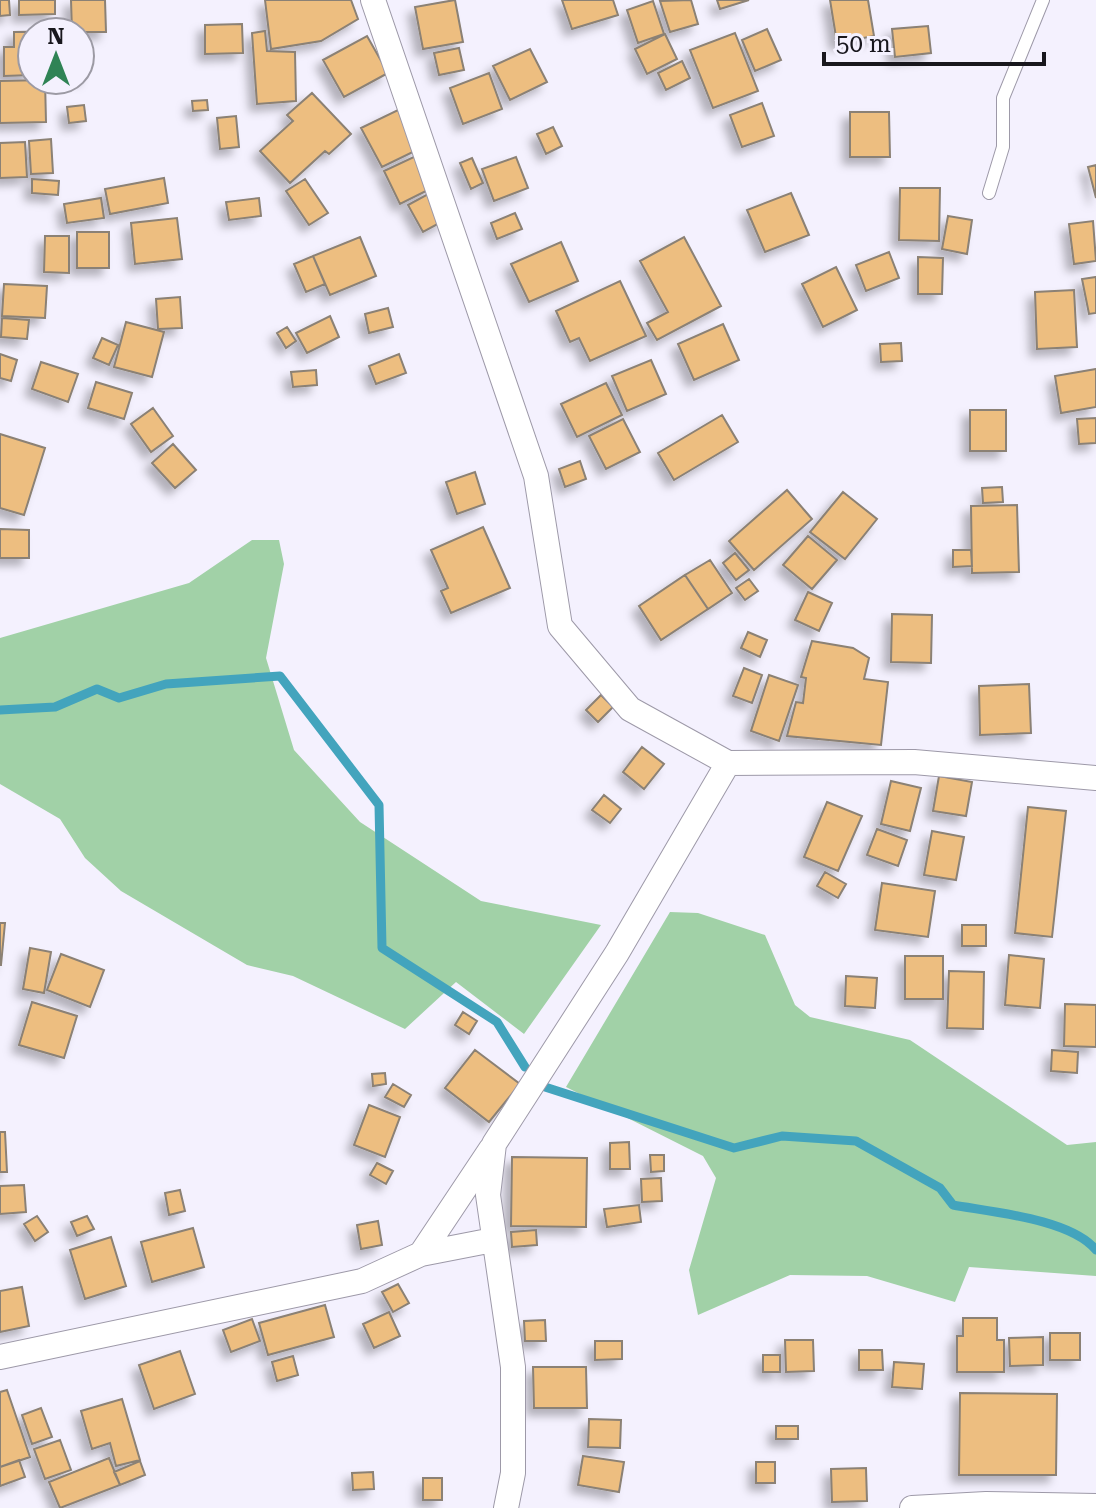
<svg xmlns="http://www.w3.org/2000/svg" width="1096" height="1508" viewBox="0 0 1096 1508" font-family="'Roboto Serif',serif">
  <defs>
    <filter id="shadow"><feDropShadow dx="-7" dy="7" stdDeviation="4" flood-color="#0004"/></filter>
  </defs>
  <rect width="100%" height="100%" fill="#f4f1fe"/>
  <path fill="#a1d1a7" d="M 252,540 L 279,540 L 284,564 L 266,658 L 294,750 L 360,822 L 481,901 L 601,925 L 524,1034 L 456,982 L 405,1029 L 293,976 L 247,965 L 121,891 L 85,858 L 60,819 L 0,784 L 0,638 L 189,583 Z
    M 670,912 L 698,913 L 765,935 L 795,1005 L 810,1017 L 910,1040 L 1067,1145 L 1096,1142 L 1096,1276 L 969,1267 L 955,1302 L 867,1276 L 790,1275 L 698,1315 L 689,1270 L 716,1178 L 703,1156 L 566,1087 Z"/>
  <g fill="none" stroke-linecap="round" stroke-linejoin="round">
    <path stroke="#43a4bd" stroke-width="9" d="M 0,710 L 55,707 L 97,689 L 119,698 L 166,684 L 280,676 L 379,805 L 382,948 L 497,1022 L 525,1067
      M 545,1087 L 734,1148 L 782,1136 L 856,1141 L 940,1188 L 953,1205 C 992,1212 1071,1219 1096,1250"/>
  </g>
  <path fill="#edbe80" stroke="#8b8174" stroke-width="2" filter="url(#shadow)" d="M 0,0 L 9,0 L 10,15 L 0,16 Z
    M 19,0 L 55,0 L 55,14 L 19,15 Z
    M 71,0 L 105,0 L 106,32 L 72,32 Z
    M 265,0 L 351,0 L 358,19 L 321,41 L 271,49 Z
    M 455,0 L 463,42 L 423,49 L 415,7 Z
    M 562,0 L 613,0 L 618,15 L 572,29 Z
    M 691,0 L 698,24 L 670,32 L 660,1 Z
    M 717,0 L 749,0 L 720,9 Z
    M 830,0 L 868,0 L 874,36 L 837,43 Z
    M 653,1 L 664,34 L 638,43 L 627,10 Z
    M 242,24 L 243,53 L 205,54 L 205,25 Z
    M 928,26 L 931,53 L 895,57 L 892,29 Z
    M 767,29 L 781,60 L 755,71 L 742,40 Z
    M 67,31 L 32,32 L 32,75 L 4,76 L 4,47 L 14,47 L 14,32 Z
    M 265,31 L 267,51 L 295,52 L 296,101 L 257,104 L 252,33 Z
    M 735,33 L 758,91 L 713,108 L 690,50 Z
    M 665,34 L 677,59 L 647,74 L 635,49 Z
    M 367,36 L 388,73 L 344,97 L 323,60 Z
    M 459,48 L 464,70 L 439,75 L 434,53 Z
    M 530,49 L 547,82 L 510,100 L 493,66 Z
    M 80,57 L 86,57 L 86,77 L 80,77 Z
    M 682,61 L 690,78 L 666,90 L 658,73 Z
    M 489,73 L 502,109 L 463,124 L 450,88 Z
    M 45,80 L 46,122 L 0,123 L 0,81 Z
    M 312,93 L 351,134 L 329,154 L 325,151 L 290,183 L 260,151 L 293,121 L 287,115 Z
    M 207,100 L 208,110 L 193,111 L 192,101 Z
    M 762,103 L 774,136 L 742,147 L 730,115 Z
    M 84,105 L 86,121 L 69,123 L 67,107 Z
    M 398,110 L 419,149 L 382,167 L 361,128 Z
    M 850,112 L 889,112 L 890,157 L 850,157 Z
    M 236,116 L 239,147 L 220,149 L 217,118 Z
    M 553,127 L 562,146 L 546,154 L 537,134 Z
    M 51,139 L 53,173 L 31,174 L 29,141 Z
    M 25,142 L 27,177 L 0,178 L 0,143 Z
    M 418,155 L 434,187 L 400,204 L 384,171 Z
    M 516,157 L 528,188 L 494,201 L 482,169 Z
    M 472,158 L 483,183 L 471,189 L 460,163 Z
    M 1096,165 L 1096,198 L 1088,167 Z
    M 164,178 L 168,203 L 110,214 L 105,189 Z
    M 32,179 L 59,181 L 58,195 L 32,193 Z
    M 305,179 L 328,213 L 309,225 L 286,191 Z
    M 900,188 L 940,188 L 939,241 L 899,240 Z
    M 430,193 L 445,220 L 423,232 L 408,205 Z
    M 791,193 L 809,235 L 765,252 L 747,210 Z
    M 101,198 L 104,218 L 67,223 L 64,204 Z
    M 259,198 L 261,216 L 229,220 L 226,202 Z
    M 515,213 L 522,229 L 497,239 L 491,223 Z
    M 948,216 L 972,220 L 967,254 L 942,249 Z
    M 177,218 L 182,259 L 135,264 L 131,223 Z
    M 1093,221 L 1096,261 L 1074,264 L 1069,224 Z
    M 77,232 L 109,232 L 109,268 L 77,268 Z
    M 45,236 L 69,236 L 69,273 L 44,272 Z
    M 360,237 L 376,276 L 330,295 L 313,256 Z
    M 684,237 L 721,306 L 657,340 L 647,323 L 668,312 L 640,261 Z
    M 561,242 L 578,281 L 529,302 L 511,264 Z
    M 889,252 L 899,278 L 866,291 L 856,265 Z
    M 313,256 L 325,284 L 306,292 L 294,264 Z
    M 918,257 L 943,258 L 942,294 L 918,294 Z
    M 836,267 L 857,310 L 823,327 L 802,284 Z
    M 1096,277 L 1096,313 L 1089,314 L 1082,279 Z
    M 620,281 L 646,336 L 590,361 L 579,338 L 570,342 L 556,311 Z
    M 4,284 L 47,286 L 45,318 L 2,316 Z
    M 1074,290 L 1077,347 L 1037,349 L 1035,292 Z
    M 180,297 L 182,328 L 158,329 L 156,299 Z
    M 388,308 L 393,327 L 369,333 L 365,314 Z
    M 330,316 L 339,337 L 307,353 L 296,333 Z
    M 2,318 L 29,320 L 27,339 L 1,337 Z
    M 126,322 L 164,332 L 152,377 L 114,367 Z
    M 723,324 L 739,360 L 694,380 L 678,344 Z
    M 287,327 L 296,341 L 286,348 L 277,333 Z
    M 102,338 L 118,345 L 109,365 L 93,358 Z
    M 901,343 L 902,361 L 881,362 L 880,344 Z
    M 0,354 L 17,360 L 11,381 L 0,378 Z
    M 399,354 L 406,373 L 376,384 L 369,366 Z
    M 651,360 L 666,394 L 627,411 L 612,376 Z
    M 41,362 L 78,374 L 68,402 L 32,389 Z
    M 1096,369 L 1096,407 L 1061,413 L 1055,376 Z
    M 316,370 L 317,385 L 293,387 L 291,372 Z
    M 96,382 L 132,393 L 124,419 L 88,408 Z
    M 606,383 L 622,415 L 577,437 L 561,404 Z
    M 153,408 L 173,436 L 151,452 L 131,424 Z
    M 970,410 L 1006,410 L 1006,451 L 970,451 Z
    M 722,415 L 738,442 L 674,480 L 658,453 Z
    M 1096,418 L 1096,443 L 1079,444 L 1077,419 Z
    M 623,419 L 640,452 L 606,469 L 589,436 Z
    M 0,434 L 45,448 L 24,515 L 0,508 Z
    M 173,444 L 196,470 L 175,488 L 152,463 Z
    M 580,461 L 586,479 L 565,487 L 559,469 Z
    M 475,472 L 485,504 L 457,514 L 446,482 Z
    M 1002,487 L 1003,502 L 983,503 L 982,488 Z
    M 787,490 L 812,519 L 754,570 L 729,541 Z
    M 843,492 L 877,519 L 845,559 L 810,532 Z
    M 1017,505 L 1019,572 L 972,573 L 971,506 Z
    M 483,527 L 510,588 L 451,613 L 441,591 L 448,588 L 431,550 Z
    M 0,529 L 29,530 L 29,558 L 0,558 Z
    M 808,536 L 837,560 L 812,589 L 783,565 Z
    M 953,550 L 971,550 L 972,566 L 953,567 Z
    M 735,553 L 749,570 L 736,580 L 723,563 Z
    M 710,560 L 732,593 L 708,609 L 685,575 Z
    M 685,575 L 708,609 L 661,640 L 639,606 Z
    M 749,579 L 758,591 L 745,600 L 736,588 Z
    M 808,592 L 832,603 L 819,631 L 795,620 Z
    M 892,614 L 932,615 L 931,663 L 891,662 Z
    M 748,632 L 767,640 L 760,657 L 741,648 Z
    M 812,641 L 853,648 L 869,658 L 864,679 L 888,682 L 881,745 L 787,736 L 796,702 L 803,703 L 806,678 L 801,677 Z
    M 744,668 L 762,675 L 752,703 L 733,696 Z
    M 769,675 L 798,685 L 779,741 L 751,731 Z
    M 1029,684 L 1031,733 L 980,735 L 979,686 Z
    M 601,695 L 613,707 L 598,722 L 586,710 Z
    M 642,747 L 664,764 L 644,789 L 623,772 Z
    M 939,776 L 972,782 L 966,816 L 933,811 Z
    M 891,781 L 921,788 L 910,831 L 881,824 Z
    M 604,795 L 621,809 L 610,823 L 592,810 Z
    M 827,802 L 862,816 L 838,871 L 804,857 Z
    M 1028,807 L 1066,811 L 1052,937 L 1015,933 Z
    M 877,829 L 907,840 L 898,866 L 867,855 Z
    M 932,831 L 964,837 L 956,880 L 924,875 Z
    M 825,872 L 846,884 L 838,898 L 817,886 Z
    M 882,883 L 935,891 L 928,937 L 875,930 Z
    M 0,923 L 5,923 L 1,965 L 0,965 Z
    M 962,925 L 986,925 L 986,946 L 962,946 Z
    M 30,948 L 51,952 L 44,993 L 23,989 Z
    M 61,954 L 104,970 L 90,1007 L 47,990 Z
    M 1009,955 L 1044,959 L 1040,1008 L 1005,1005 Z
    M 905,956 L 943,956 L 943,999 L 905,999 Z
    M 949,971 L 984,972 L 983,1029 L 947,1028 Z
    M 846,976 L 877,978 L 875,1008 L 845,1006 Z
    M 32,1002 L 77,1016 L 64,1058 L 19,1045 Z
    M 1065,1004 L 1096,1005 L 1096,1047 L 1064,1046 Z
    M 463,1012 L 477,1021 L 469,1034 L 455,1025 Z
    M 475,1050 L 520,1084 L 489,1122 L 445,1088 Z
    M 1052,1050 L 1078,1052 L 1077,1073 L 1051,1071 Z
    M 385,1073 L 386,1084 L 373,1086 L 372,1074 Z
    M 393,1084 L 411,1095 L 404,1107 L 385,1097 Z
    M 369,1105 L 400,1117 L 385,1157 L 354,1145 Z
    M 0,1132 L 5,1132 L 7,1172 L 0,1172 Z
    M 629,1142 L 630,1169 L 610,1169 L 610,1143 Z
    M 650,1155 L 664,1155 L 664,1171 L 651,1172 Z
    M 512,1157 L 587,1158 L 586,1227 L 511,1226 Z
    M 377,1163 L 393,1171 L 386,1184 L 370,1175 Z
    M 661,1178 L 662,1201 L 642,1202 L 641,1179 Z
    M 24,1185 L 26,1212 L 0,1214 L 0,1186 Z
    M 180,1190 L 185,1211 L 169,1215 L 165,1193 Z
    M 639,1205 L 641,1222 L 607,1227 L 604,1209 Z
    M 37,1216 L 48,1232 L 35,1241 L 24,1224 Z
    M 87,1216 L 94,1229 L 77,1236 L 71,1222 Z
    M 378,1221 L 382,1245 L 361,1249 L 357,1225 Z
    M 193,1228 L 204,1267 L 152,1282 L 141,1242 Z
    M 536,1230 L 537,1245 L 512,1247 L 511,1232 Z
    M 111,1237 L 126,1286 L 85,1299 L 70,1250 Z
    M 398,1284 L 409,1303 L 393,1312 L 382,1292 Z
    M 22,1287 L 29,1326 L 0,1332 L 0,1291 Z
    M 325,1305 L 334,1337 L 268,1355 L 259,1323 Z
    M 389,1312 L 400,1336 L 374,1348 L 363,1324 Z
    M 963,1318 L 997,1318 L 997,1340 L 1004,1340 L 1004,1372 L 957,1372 L 957,1336 L 963,1336 Z
    M 252,1319 L 260,1341 L 231,1352 L 223,1330 Z
    M 545,1320 L 546,1341 L 525,1341 L 524,1321 Z
    M 1050,1333 L 1080,1333 L 1080,1360 L 1050,1360 Z
    M 1043,1337 L 1043,1365 L 1010,1366 L 1009,1338 Z
    M 785,1340 L 813,1340 L 814,1371 L 786,1372 Z
    M 595,1341 L 622,1341 L 622,1359 L 595,1360 Z
    M 859,1350 L 882,1350 L 883,1370 L 859,1370 Z
    M 180,1351 L 195,1394 L 154,1409 L 139,1365 Z
    M 763,1355 L 780,1355 L 780,1372 L 763,1372 Z
    M 293,1356 L 298,1375 L 277,1381 L 272,1362 Z
    M 894,1362 L 924,1364 L 922,1389 L 892,1387 Z
    M 533,1367 L 586,1367 L 587,1408 L 534,1408 Z
    M 7,1390 L 30,1457 L 0,1467 L 0,1392 Z
    M 960,1393 L 1057,1394 L 1056,1475 L 959,1475 Z
    M 122,1399 L 140,1460 L 116,1466 L 110,1443 L 92,1449 L 81,1411 Z
    M 41,1408 L 52,1437 L 32,1444 L 22,1415 Z
    M 589,1419 L 621,1420 L 620,1448 L 588,1447 Z
    M 776,1426 L 798,1426 L 798,1439 L 776,1439 Z
    M 60,1440 L 71,1470 L 45,1479 L 34,1449 Z
    M 583,1456 L 624,1462 L 619,1492 L 578,1485 Z
    M 109,1458 L 120,1485 L 60,1508 L 49,1482 Z
    M 19,1460 L 25,1477 L 0,1486 L 0,1467 Z
    M 140,1461 L 145,1475 L 120,1485 L 114,1472 Z
    M 756,1462 L 775,1462 L 775,1483 L 756,1483 Z
    M 866,1468 L 867,1501 L 832,1502 L 831,1469 Z
    M 373,1472 L 374,1489 L 353,1490 L 352,1473 Z
    M 423,1478 L 442,1478 L 442,1500 L 423,1500 Z"/>
  <g fill="none" stroke-linecap="round" stroke-linejoin="round">
    <g stroke="#9d99a8" stroke-width="14">
      <path id="lane" d="M 989,193 L 1003,147 L 1003,98 L 1043,0"/>
    </g>
    <g stroke="#9d99a8" stroke-width="26">
      <path id="street" d="M 373,0 L 536,476 L 560,626 L 630,709 L 728,763 L 617,953 L 494,1144 L 488,1195 L 513,1367 L 513,1473 L 506,1508
        M 728,763 L 914,762 L 1096,778
        M 421,1254 L 491,1149
        M 0,1357 L 362,1281 L 421,1254 L 493,1240
        M 912,1508 L 986,1504 L 1096,1506"/>
    </g>
    <use href="#lane" stroke="#fff" stroke-width="12"/>
    <use href="#street" stroke="#fff" stroke-width="24"/>
  </g>
  <g transform="translate(56 56)"><circle r="38" fill="#f4f1fe" stroke="#9c9aa4" stroke-width="2"/>
  <path d="M0-6L14 30L0 20L-14 30Z" fill="#2f8355"/>
  <text y="-12" font-size="22" font-weight="bold" text-anchor="middle" fill="#18171d">N</text>
  </g>
  <path d="M824 52v12h220v-12" fill="none" stroke="#18171d" stroke-width="4"/>
  <text x="836" y="52" font-size="24" fill="#18171d" stroke="#f4f1fe" stroke-width="6" paint-order="stroke">50 m</text>
</svg>
